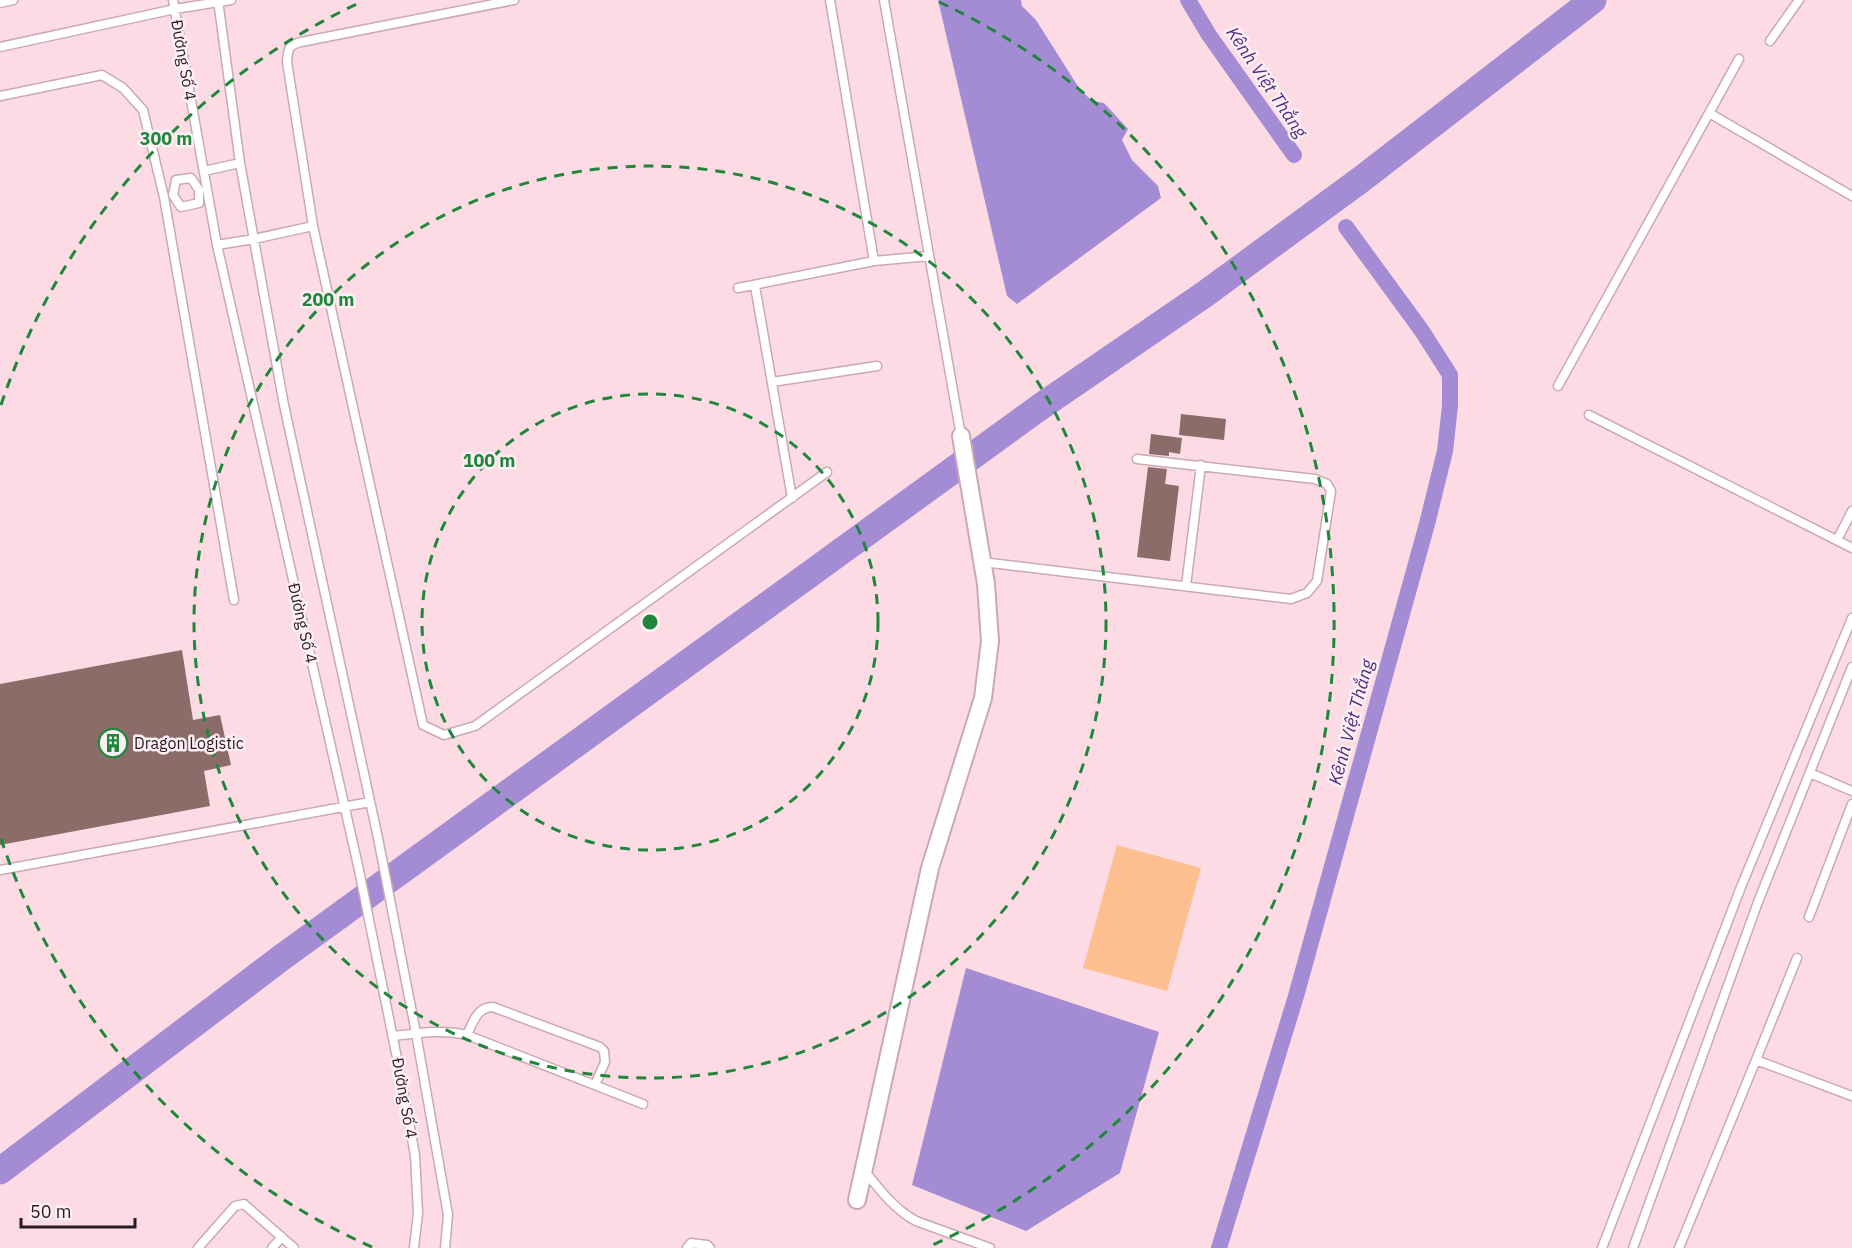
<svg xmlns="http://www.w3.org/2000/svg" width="1852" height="1248" viewBox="0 0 1852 1248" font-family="'IBM Plex Sans',sans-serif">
  <rect width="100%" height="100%" fill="#fddbe5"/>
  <path fill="#fdbf90" d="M 1117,845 L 1201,868 L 1167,991 L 1083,968 Z"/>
  <path fill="#a38cd4" d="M 938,0 L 1021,0 L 1022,6 L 1036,20 L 1079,88 L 1092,101 L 1104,103 L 1128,129 L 1122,140 L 1132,160 L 1158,186 L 1161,198 L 1017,304 L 1007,296 Z
    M 966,968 L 1159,1032 L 1120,1173 L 1026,1231 L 912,1185 Z"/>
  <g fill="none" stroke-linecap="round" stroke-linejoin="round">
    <path stroke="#a38cd4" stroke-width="16" d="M 1188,0 L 1209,35 L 1294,155
      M 1219,1248 L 1296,996 L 1427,524 L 1445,451 L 1450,406 L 1450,375 L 1422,331 L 1346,227"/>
    <path stroke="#a38cd4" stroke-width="27" d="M 0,1171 L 281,958 L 1040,407 L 1205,294 L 1363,178 L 1593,0"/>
  </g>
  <path fill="#8b6c68" d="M 1181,414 L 1226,419 L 1224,440 L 1179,435 Z
    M 1151,434 L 1182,438 L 1180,454 L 1169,452 L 1169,456 L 1149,454 Z
    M 1148,467 L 1167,469 L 1165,484 L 1179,486 L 1170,561 L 1137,557 Z
    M 182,650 L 193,720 L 220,715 L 231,765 L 204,771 L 210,806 L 0,845 L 0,684 Z"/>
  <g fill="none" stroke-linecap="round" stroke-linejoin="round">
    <g stroke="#c9a9b3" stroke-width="11">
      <path id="service" d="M 173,0 L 217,245 L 359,870 L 398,1063 L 415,1155 L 418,1213 L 414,1248
        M 218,0 L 240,163 L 284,405 L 378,838 L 416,1033 L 448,1215 L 445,1248
        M 514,0 L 301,42 C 288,45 288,49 287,62 L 313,226 L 423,725 L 444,735 L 475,726 L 827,472
        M 830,0 L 874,261
        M 884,0 L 961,436
        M 0,3 L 13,0
        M 1770,41 L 1799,0
        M 0,47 L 175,9 L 231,0
        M 0,96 L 102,75 L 123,88 L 143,110 L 164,197 L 234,600
        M 1709,113 L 1852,196
        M 204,171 L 240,163
        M 191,178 L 199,190 L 199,203 L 181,207 L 173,195 L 176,180 Z
        M 217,245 L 254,239 L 313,226
        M 755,286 L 792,498
        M 738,288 L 874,261 L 929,256
        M 772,382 L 877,366
        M 1558,386 L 1739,59
        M 1589,415 L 1852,548
        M 1837,540 L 1852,511
        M 982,562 L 1291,599 L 1307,593 L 1317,581 L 1331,491 L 1327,484 L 1315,479 L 1137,459
        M 1186,586 L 1201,465
        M 1810,773 L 1852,791
        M 0,870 L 370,802
        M 1809,917 L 1852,804
        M 1797,958 L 1756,1060 L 1852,1096
        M 467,1035 C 473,1022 477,1007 493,1007 L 600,1047 L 604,1051 L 605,1062 L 595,1085
        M 393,1036 C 418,1033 443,1029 467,1035 L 643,1104
        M 864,1170 C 879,1189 894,1209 916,1221 L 990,1248
        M 198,1248 L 235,1206 L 244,1204 L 294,1248
        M 272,1248 L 282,1237
        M 687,1248 L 691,1243 L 707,1245 L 710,1248
        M 1602,1248 L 1741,887 L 1852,618
        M 1633,1248 L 1758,902 L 1852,667
        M 1679,1248 L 1756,1060"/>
    </g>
    <g stroke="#c9a9b3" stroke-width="20">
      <path id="minor" d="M 857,1200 L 930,868 L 983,698 L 990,641 L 986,584 L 961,436"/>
    </g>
    <use href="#service" stroke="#fff" stroke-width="8"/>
    <use href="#minor" stroke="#fff" stroke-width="16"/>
  </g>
  <g fill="none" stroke="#1f873c" stroke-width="3" stroke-dasharray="10 8">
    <circle cx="650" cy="622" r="228"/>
    <circle cx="650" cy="622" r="456"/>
    <path d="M372 1247A684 684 0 0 1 1 839M1 405A684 684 0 0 1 361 2M939 2A684 684 0 0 1 928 1247"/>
  </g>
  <defs>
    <g id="building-ring" transform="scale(1.5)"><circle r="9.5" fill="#fdeff3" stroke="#1f873c" stroke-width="1.5"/><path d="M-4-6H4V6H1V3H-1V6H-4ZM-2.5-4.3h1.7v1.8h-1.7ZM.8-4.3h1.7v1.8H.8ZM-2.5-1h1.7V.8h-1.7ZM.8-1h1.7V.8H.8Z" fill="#1f873c"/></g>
  </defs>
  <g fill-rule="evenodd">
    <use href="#building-ring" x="113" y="743"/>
  </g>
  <g text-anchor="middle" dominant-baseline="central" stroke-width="5" stroke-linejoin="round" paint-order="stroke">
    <g font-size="16" fill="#271c1f" stroke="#fdeff3">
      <text transform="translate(184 60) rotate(80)">Đường Số 4</text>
      <text transform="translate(303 623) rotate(77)">Đường Số 4</text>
      <text transform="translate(405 1098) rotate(80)">Đường Số 4</text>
    </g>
    <g font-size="16" fill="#271c1f" stroke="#fdeff3" text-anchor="start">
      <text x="134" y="743">Dragon Logistic</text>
    </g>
    <g font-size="18" font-style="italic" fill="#502e83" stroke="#fdeff3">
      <text transform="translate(1267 82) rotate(56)">Kênh Việt Thắng</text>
      <text transform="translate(1351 722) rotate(-75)">Kênh Việt Thắng</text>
    </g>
  </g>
  <circle cx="650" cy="622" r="9" fill="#1f873c" stroke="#fdeff3" stroke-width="3"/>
  <g font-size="18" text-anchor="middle" font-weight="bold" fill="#1f873c" stroke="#fdeff3" stroke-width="5" stroke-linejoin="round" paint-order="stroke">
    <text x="166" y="145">300 m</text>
    <text x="328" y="306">200 m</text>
    <text x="489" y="467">100 m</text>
  </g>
  <path d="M21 1218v9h114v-9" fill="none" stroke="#271c1f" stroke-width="3"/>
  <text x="30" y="1218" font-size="18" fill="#271c1f" stroke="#fdeff3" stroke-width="4.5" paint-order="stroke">50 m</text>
</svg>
